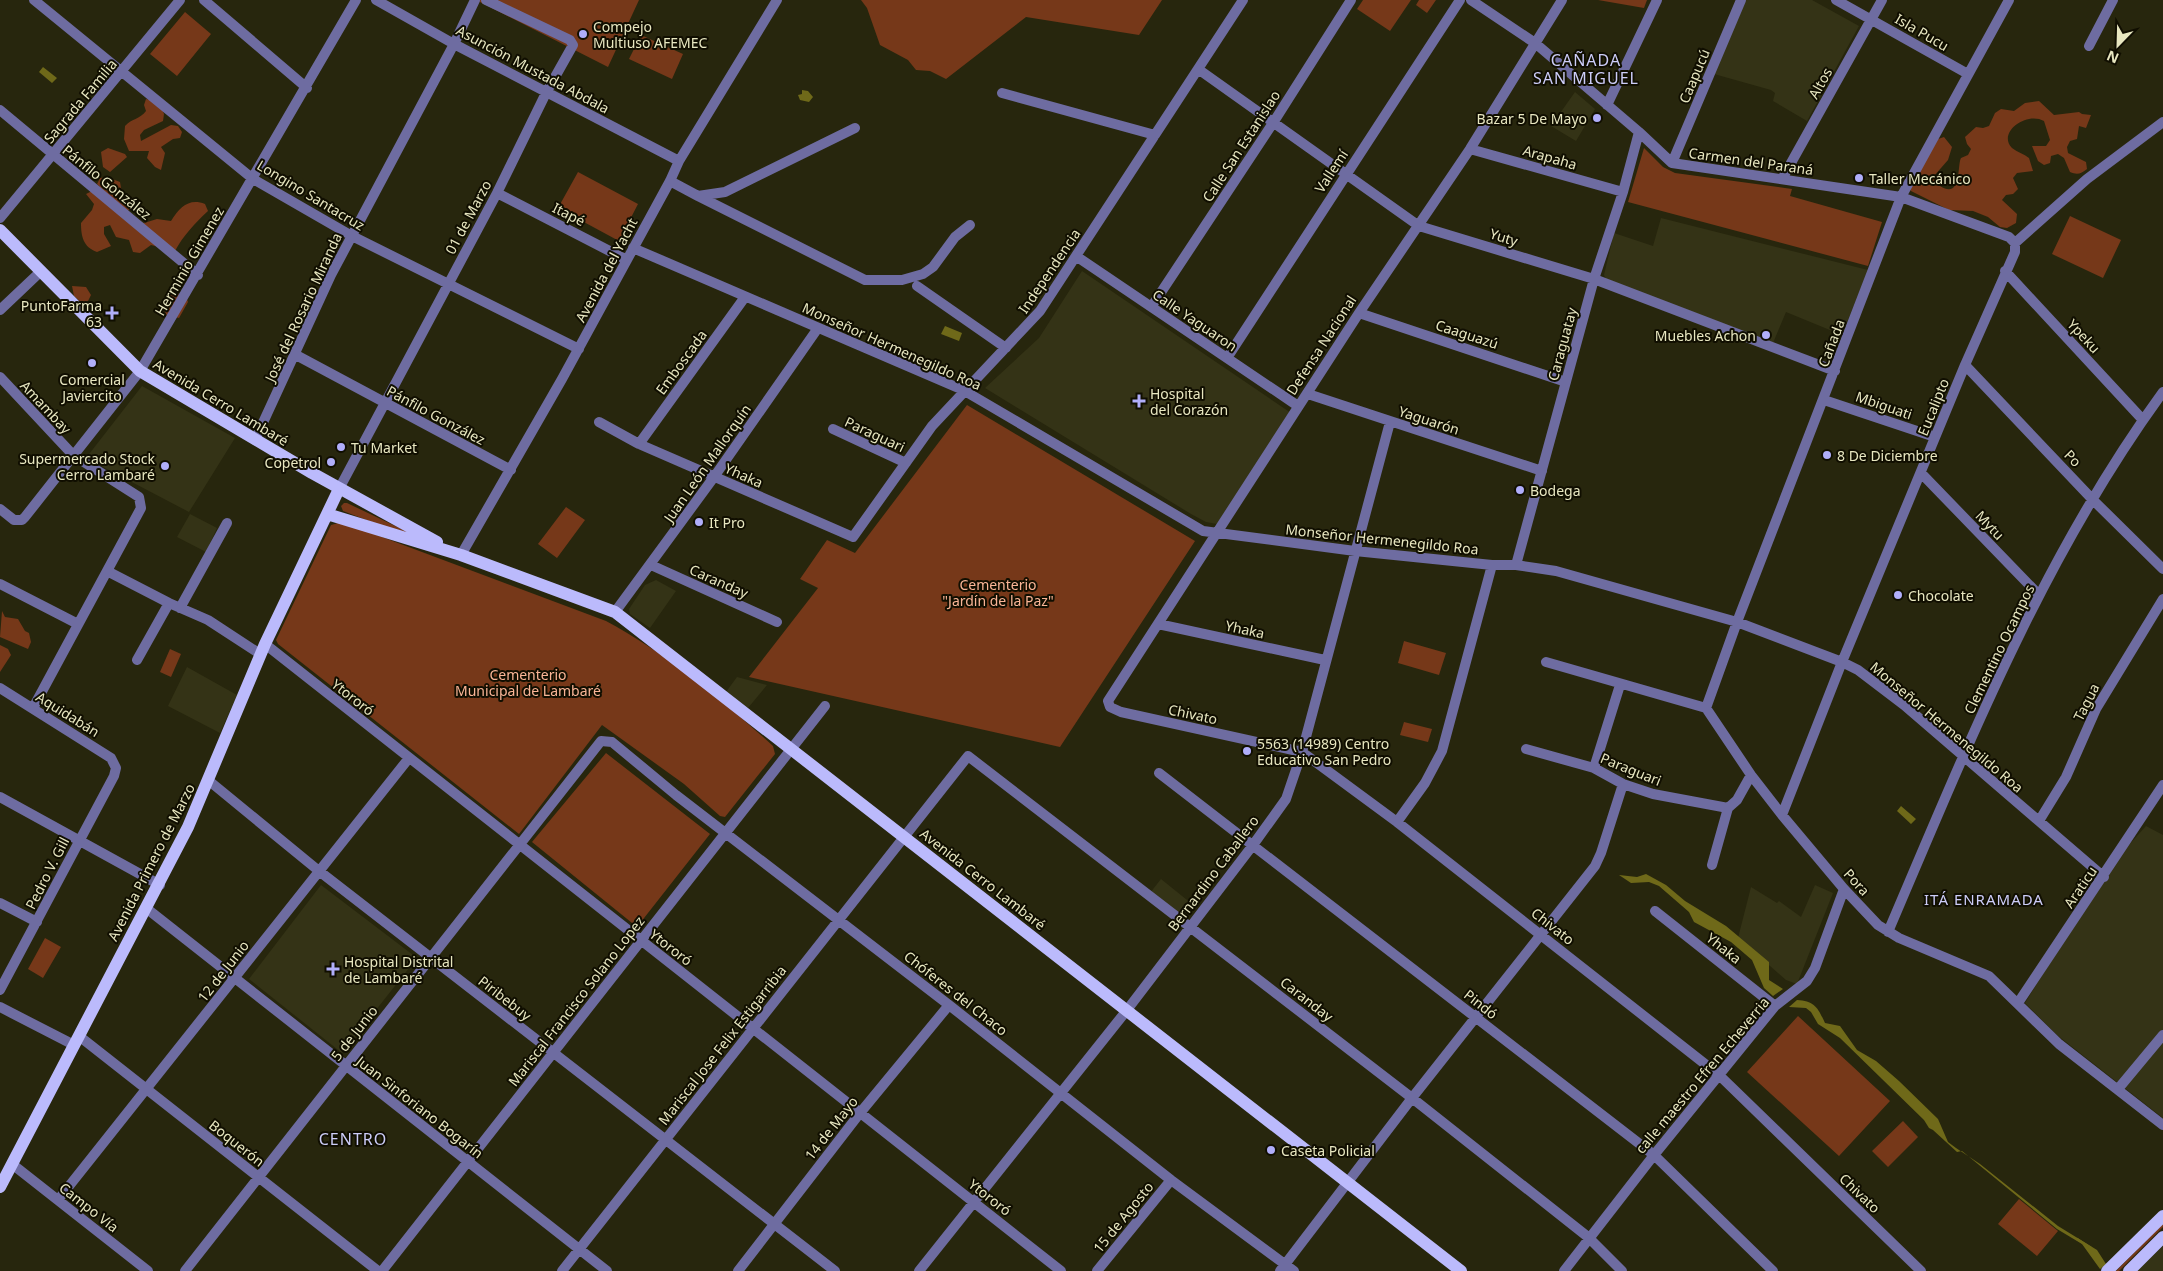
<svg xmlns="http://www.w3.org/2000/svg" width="2163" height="1271" viewBox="0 0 2163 1271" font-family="'Noto Sans',sans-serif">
  <rect width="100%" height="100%" fill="#27260d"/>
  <path fill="#343316" d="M 1746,0 L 1812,0 L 1859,26 L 1807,121 L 1773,101 L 1775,93 L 1771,90 L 1714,74 Z
    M 1575,92 L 1595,109 L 1576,141 L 1551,126 Z
    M 1661,218 L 1868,270 L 1842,335 L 1786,312 L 1773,343 L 1606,279 L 1604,275 L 1614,233 L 1653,246 Z
    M 1082,271 L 1291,413 L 1217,524 L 1206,522 L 1191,514 L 985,388 L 1039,338 Z
    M 142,386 L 235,438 L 189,512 L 86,458 Z
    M 190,514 L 217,528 L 206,552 L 177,537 Z
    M 656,580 L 676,591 L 650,628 L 630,614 L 629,609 L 645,585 Z
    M 187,667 L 237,695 L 220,733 L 168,706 Z
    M 737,677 L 767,685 L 748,708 L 726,692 Z
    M 2146,826 L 2163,835 L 2163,1118 L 2057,1035 L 2025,1003 L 2110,866 Z
    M 1161,879 L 1192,904 L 1185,914 L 1180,915 L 1150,893 Z
    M 321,885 L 417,958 L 342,1053 L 249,979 Z
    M 1815,885 L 1833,893 L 1797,984 L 1786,980 L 1738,938 L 1751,887 L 1777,903 L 1779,901 L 1801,917 Z
    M 2163,1246 L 2163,1271 L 2137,1271 Z"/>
  <path fill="#763819" d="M 476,0 L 639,0 L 608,67 Z
    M 861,0 L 1162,0 L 1139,35 L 1026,17 L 946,79 L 930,71 L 916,70 L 908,60 L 880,45 L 867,8 Z
    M 1363,0 L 1411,0 L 1390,31 L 1357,9 Z
    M 1419,0 L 1436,0 L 1427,13 L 1416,5 Z
    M 1598,0 L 1647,0 L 1644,8 Z
    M 185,12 L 211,34 L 177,76 L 150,54 Z
    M 641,35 L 683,54 L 672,79 L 629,59 Z
    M 146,99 L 159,102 L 164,114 L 163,121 L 144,130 L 140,135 L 141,141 L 171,125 L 178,126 L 182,132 L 180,138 L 173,139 L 161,147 L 165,153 L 161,170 L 155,167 L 147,158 L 149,151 L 129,151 L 124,139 L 125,126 C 131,119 140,119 146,111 L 144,105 Z
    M 2039,101 L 2054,115 L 2079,112 L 2082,114 L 2091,115 L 2086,128 L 2079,126 L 2077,139 L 2070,141 L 2067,147 L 2068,153 L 2086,162 L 2087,169 C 2081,174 2077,175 2070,172 L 2064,158 L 2058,154 L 2051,156 L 2050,163 L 2044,165 L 2038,161 L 2032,146 L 2046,146 L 2050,140 L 2044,121 C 2026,111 1997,133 2012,148 C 2017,152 2024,154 2029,158 L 2033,171 L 2017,173 L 2013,178 L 2018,189 L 2013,194 L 2006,195 L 2002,200 L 2017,214 L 2016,223 L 2007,228 L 2000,227 L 1988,217 L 1973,211 L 1949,210 L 1911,191 L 1909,188 L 1938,139 L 1944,137 L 1952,147 L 1948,160 L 1934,176 C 1935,180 1936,183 1940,186 C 1962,200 1957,165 1961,158 L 1968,155 L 1971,149 L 1967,144 L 1965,137 L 1976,127 L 1983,128 L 1989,126 L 1995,113 L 2001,109 L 2014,111 L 2025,103 Z
    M 108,148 L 125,154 L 127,157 L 110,172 L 103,167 L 101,152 Z
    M 1644,148 L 1663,167 L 1675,173 L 1792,189 L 1790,196 L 1882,222 L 1868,266 L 1628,202 Z
    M 578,172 L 638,204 L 619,241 L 558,208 Z
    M 107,177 L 120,182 L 121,188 L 133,206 L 130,210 L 123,211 L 124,217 L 144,223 L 157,219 L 171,221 C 180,207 189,198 205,204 L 208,211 C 195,223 183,236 175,251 L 151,245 L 140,253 L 133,252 L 129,240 L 116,237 L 110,225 L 104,227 L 104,234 L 111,246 L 97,252 C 83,247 81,236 81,223 L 92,210 L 94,204 L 86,194 L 92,191 L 106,193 L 97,184 L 100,178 Z
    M 2070,216 L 2121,240 L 2103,278 L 2052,254 Z
    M 72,286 L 86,287 L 91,295 L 88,301 L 82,303 L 74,296 Z
    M 172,293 L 186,296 L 188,302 L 179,318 L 166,315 L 163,302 Z
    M 967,405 L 1195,541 L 1060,747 L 749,677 L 818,588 L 800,579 L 827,540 L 855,553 Z
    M 344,503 L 347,503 L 410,533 L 408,536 L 343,511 L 341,506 Z
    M 566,507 L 585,520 L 557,558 L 538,544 Z
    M 342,522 L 606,621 C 663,651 725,702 773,746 L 775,754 L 725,817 L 720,816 L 684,784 L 602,725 L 519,834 L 278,644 L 276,640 L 331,525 Z
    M 2,611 L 5,617 L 18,619 L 25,631 L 29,633 L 31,642 L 28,649 L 0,637 Z
    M 1404,641 L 1446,653 L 1439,675 L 1398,663 Z
    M 0,645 L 8,649 L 11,655 L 0,672 Z
    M 170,649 L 181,654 L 171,677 L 160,672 Z
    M 1404,722 L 1432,729 L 1428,742 L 1400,735 Z
    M 606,753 L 710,834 L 637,927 L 532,842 Z
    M 45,938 L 61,947 L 43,978 L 28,969 Z
    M 1798,1016 L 1890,1101 L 1839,1156 L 1747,1072 Z
    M 1903,1121 L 1918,1137 L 1888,1167 L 1872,1151 Z
    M 2019,1199 L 2058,1231 L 2037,1256 L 1998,1224 Z
    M 2163,1224 L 2163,1227 L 2119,1271 L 2116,1271 Z"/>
  <path fill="#6f6919" d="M 43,67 L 57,78 L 52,83 L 39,72 Z
    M 802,90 L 808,91 L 813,97 L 809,102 L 800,100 L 798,95 L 802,94 Z
    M 945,326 L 962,333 L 959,341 L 941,334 Z
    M 1901,806 L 1916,819 L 1911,824 L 1897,811 Z
    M 1646,874 L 1666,885 L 1685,901 L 1726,926 L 1769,962 L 1769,980 L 1783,989 L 1773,996 L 1764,988 L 1752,960 L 1731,942 L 1694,922 L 1689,912 L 1659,886 L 1649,882 L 1631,883 L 1619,875 L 1637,877 Z
    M 1797,1000 C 1815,1001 1818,1008 1825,1023 L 1840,1026 L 1857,1050 L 1876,1061 L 1899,1081 L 1938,1119 L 1948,1142 L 1956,1148 L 1980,1164 L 2058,1226 L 2097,1250 L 2106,1264 L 2100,1269 L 2082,1244 L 2057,1229 L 1962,1151 L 1957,1152 L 1933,1130 L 1929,1128 L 1924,1120 L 1840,1038 L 1818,1024 L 1811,1012 L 1806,1008 L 1789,1007 Z"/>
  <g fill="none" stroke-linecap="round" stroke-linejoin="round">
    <path stroke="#6f6919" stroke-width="2.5" d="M 2077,1239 L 2091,1248"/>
    <path stroke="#6e6ca1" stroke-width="10" d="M 34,0 L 253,179 L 352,236 L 579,349
      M 204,0 L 307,88
      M 376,0 L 454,44 L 679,161
      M 1471,0 L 1535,43 L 1639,132 L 1672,163 L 1901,197 L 2009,237 L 2015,243
      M 1562,0 L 1470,149 L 1359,313 L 1108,701 L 1110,707 L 1121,712 L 1302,752 L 1397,822 L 1719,1075 L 1921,1271
      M 1836,0 L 1968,74
      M 2089,46 L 2113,0
      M 1198,69 L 1419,226 L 1594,279 L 1835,371
      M 1002,93 L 1155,135
      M 1607,105 L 1657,0
      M 0,110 L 198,275
      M 1470,149 L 1623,192
      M 1672,163 L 1741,0
      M 1782,179 L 1882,0
      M 670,181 L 698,196 L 725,192 L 855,128
      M 497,193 L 627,260
      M 698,196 L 865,280 L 902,280 L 923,274 L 933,267 L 955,237 L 970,225
      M 0,218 L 180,0
      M 633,248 L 963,390 L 1203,531 L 1355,551 L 1492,565 L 1516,565 L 1556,571 L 1737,622 L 1842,662 L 1858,670 L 1904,705 L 2104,877
      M 1076,256 L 1298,406
      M 2005,271 L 2143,420
      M 917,286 L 1006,348
      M 1152,306 L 1273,123 L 1351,0
      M 0,310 L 40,272
      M 1359,313 L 1566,382
      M 296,355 L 511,470
      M 1227,358 L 1460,0
      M 1965,365 L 2093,500 L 2163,569
      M 0,377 L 73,455 L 139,497 L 141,508 L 33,708
      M 1308,394 L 1542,471
      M 1824,400 L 1935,437
      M 599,422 L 639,444 L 853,537 L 932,426 L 1040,311 L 1243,0
      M 833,429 L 906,463
      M 255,440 L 331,275 L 454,44 L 475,0
      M 639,444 L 745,297
      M 1921,473 L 2039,595
      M 339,489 L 497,193 L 546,93 L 573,45 L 570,40 L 486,0
      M 0,509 L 14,520 L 22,520 L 25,517 L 140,371 L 356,0
      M 461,555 L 562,379 L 670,181 L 679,161 L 777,0
      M 651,565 L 777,622
      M 1516,565 L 1594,279 L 1623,192 L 1639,132
      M 107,571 L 169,603 L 208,620 L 260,654
      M 0,584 L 78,624
      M 180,608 L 227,523
      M 615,612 L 714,477 L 818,328
      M 1158,624 L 1325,660
      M 265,644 L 1061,1271
      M 137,660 L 169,603
      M 1546,662 L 1706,708 L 1751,775 L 1782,815 L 1844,889 L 1878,925 L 1899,938 L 1989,976 L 2059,1044 L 2163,1125
      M 0,688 L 111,758 L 116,768 L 114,776 L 0,990
      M 1706,708 L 1737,622 L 1901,197 L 2009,0
      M 1526,749 L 1594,768 L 1623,784 L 1653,794 L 1728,808
      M 1594,768 L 1620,685
      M 1159,773 L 1654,1155 L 1773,1271
      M 208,780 L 319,871 L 835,1271
      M 0,797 L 160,885
      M 1782,815 L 1842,662 L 1965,365 L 2015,252 L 2015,243 L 2087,179 L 2163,122
      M 2039,821 L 2066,777 L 2096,709 L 2163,599
      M 1397,822 L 1425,783 L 1442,751 L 1492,565
      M 1712,865 L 1728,808 L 1737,800 L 1751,775
      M 0,903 L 37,922
      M 146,908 L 607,1271
      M 1655,911 L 1775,1006
      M 1888,932 C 1967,747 2043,556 2163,392
      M 2018,1003 L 2163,785
      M 0,1007 L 74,1045
      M 79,1036 L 378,1271
      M 2118,1089 L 2163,1035
      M 12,1164 L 148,1271
      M 58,1200 L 409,758
      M 185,1271 L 601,741 L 612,742 L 676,795 L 949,1005 L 1171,1180 L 1294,1271
      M 382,1271 L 825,706
      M 562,1271 L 968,756 L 1412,1098 L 1588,1237 L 1622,1271
      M 738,1271 L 860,1113 L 949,1005
      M 919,1271 L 1127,1010 L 1253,845 L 1286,799 L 1302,752 L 1390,422
      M 1097,1271 L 1171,1180
      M 1280,1271 L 1412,1098 L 1595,866 L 1601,853 L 1623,784
      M 1564,1271 L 1654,1155 L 1775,1006 L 1807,981 L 1815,968 L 1844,889"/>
    <path stroke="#bbbafc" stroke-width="12" d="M 0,230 L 140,371 L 312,473 L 437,542
      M 327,514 L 461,555 L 615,612 L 1461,1271
      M 0,1187 L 188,827 L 265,644 L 339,489
      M 2107,1271 L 2163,1216
      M 2129,1271 L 2163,1237"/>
  </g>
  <g fill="#b0aefa" stroke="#100e00" stroke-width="2">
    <circle cx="583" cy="34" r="5"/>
    <circle cx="1597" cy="118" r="5"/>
    <circle cx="1859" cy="178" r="5"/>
    <path d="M109.5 305.5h5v5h5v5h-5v5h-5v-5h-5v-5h5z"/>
    <circle cx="1766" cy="335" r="5"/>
    <circle cx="92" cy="363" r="5"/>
    <path d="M1136.5 393.5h5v5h5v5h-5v5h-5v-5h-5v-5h5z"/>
    <circle cx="341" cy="447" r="5"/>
    <circle cx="1827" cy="455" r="5"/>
    <circle cx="331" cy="462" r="5"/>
    <circle cx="165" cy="466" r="5"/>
    <circle cx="1520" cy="490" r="5"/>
    <circle cx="699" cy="522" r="5"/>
    <circle cx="1898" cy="595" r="5"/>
    <circle cx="1247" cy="751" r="5"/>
    <path d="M330.5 961.5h5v5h5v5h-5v5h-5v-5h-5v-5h5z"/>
    <circle cx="1271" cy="1150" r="5"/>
  </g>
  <g text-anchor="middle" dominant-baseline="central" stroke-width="4" stroke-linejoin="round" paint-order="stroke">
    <g font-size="14" fill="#e8e7c0" stroke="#100e00" text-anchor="start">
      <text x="593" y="26">Compejo<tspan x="593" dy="16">Multiuso AFEMEC</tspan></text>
      <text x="1587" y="118" text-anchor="end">Bazar 5 De Mayo</text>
      <text x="1869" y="178">Taller Mecánico</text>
      <text x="102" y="305" text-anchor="end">PuntoFarma<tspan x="102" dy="16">63</tspan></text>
      <text x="1756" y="335" text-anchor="end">Muebles Achon</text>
      <text x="92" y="379" text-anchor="middle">Comercial<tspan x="92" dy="16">Javiercito</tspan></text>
      <text x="1150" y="393">Hospital<tspan x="1150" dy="16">del Corazón</tspan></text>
      <text x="351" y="447">Tu Market</text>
      <text x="1837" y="455">8 De Diciembre</text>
      <text x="155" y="458" text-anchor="end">Supermercado Stock<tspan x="155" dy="16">Cerro Lambaré</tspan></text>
      <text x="321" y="462" text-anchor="end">Copetrol</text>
      <text x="1530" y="490">Bodega</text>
      <text x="709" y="522">It Pro</text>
      <text x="1908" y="595">Chocolate</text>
      <text x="1257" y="743">5563 (14989) Centro<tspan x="1257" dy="16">Educativo San Pedro</tspan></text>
      <text x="344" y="961">Hospital Distrital<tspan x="344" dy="16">de Lambaré</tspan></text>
      <text x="1281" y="1150">Caseta Policial</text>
    </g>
    <g font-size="14" fill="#e8e7c0" stroke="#100e00">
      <text transform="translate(1922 32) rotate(30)">Isla Pucu</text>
      <text transform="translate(533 69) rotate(28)">Asunción Mustada Abdala</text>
      <text transform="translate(1694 76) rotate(-67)">Caapucú</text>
      <text transform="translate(1820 83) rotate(-61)">Altos</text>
      <text transform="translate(80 101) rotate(-50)">Sagrada Familia</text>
      <text transform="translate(1241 146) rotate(-57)">Calle San Estanislao</text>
      <text transform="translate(1550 157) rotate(16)">Arapaha</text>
      <text transform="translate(1751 161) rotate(8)">Carmen del Paraná</text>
      <text transform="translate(1331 171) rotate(-57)">Vallemí</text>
      <text transform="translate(107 182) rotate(39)">Pánfilo González</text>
      <text transform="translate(311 195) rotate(31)">Longino Santacruz</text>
      <text transform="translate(569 214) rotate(27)">Itapé</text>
      <text transform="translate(468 217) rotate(-62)">01 de Marzo</text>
      <text transform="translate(1504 237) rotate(17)">Yuty</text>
      <text transform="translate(189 261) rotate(-60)">Herminio Gimenez</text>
      <text transform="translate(606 270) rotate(-62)">Avenida del Yacht</text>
      <text transform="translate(1049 271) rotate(-56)">Independencia</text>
      <text transform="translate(303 307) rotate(-65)">José del Rosario Miranda</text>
      <text transform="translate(1195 320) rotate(34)">Calle Yaguaron</text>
      <text transform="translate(1467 334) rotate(18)">Caaguazú</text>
      <text transform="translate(2084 336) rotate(47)">Ypeku</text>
      <text transform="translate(1831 343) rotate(-69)">Cañada</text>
      <text transform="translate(1562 344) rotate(-75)">Caraguatay</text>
      <text transform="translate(1321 345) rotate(-57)">Defensa Nacional</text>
      <text transform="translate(892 346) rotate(24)">Monseñor Hermenegildo Roa</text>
      <text transform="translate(681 362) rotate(-54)">Emboscada</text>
      <text transform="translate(221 402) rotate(31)">Avenida Cerro Lambaré</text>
      <text transform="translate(1884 405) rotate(19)">Mbiguati</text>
      <text transform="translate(46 407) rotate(47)">Amambay</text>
      <text transform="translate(1933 407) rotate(-68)">Eucalipto</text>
      <text transform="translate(436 415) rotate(28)">Pánfilo González</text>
      <text transform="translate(1429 420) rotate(18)">Yaguarón</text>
      <text transform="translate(875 434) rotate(25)">Paraguari</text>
      <text transform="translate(2073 458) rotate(46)">Po</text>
      <text transform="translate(707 463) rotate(-55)">Juan León Mallorquín</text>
      <text transform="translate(744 475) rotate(24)">Yhaka</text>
      <text transform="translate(1990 525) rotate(46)">Mytu</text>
      <text transform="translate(1382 539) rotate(6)">Monseñor Hermenegildo Roa</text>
      <text transform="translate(719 581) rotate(24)">Caranday</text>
      <text transform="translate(1245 629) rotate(12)">Yhaka</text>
      <text transform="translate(1999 649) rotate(-64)">Clementino Ocampos</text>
      <text transform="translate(353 697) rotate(38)">Ytororó</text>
      <text transform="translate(2086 702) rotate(-63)">Tagua</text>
      <text transform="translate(68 714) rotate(32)">Aquidabán</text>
      <text transform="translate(1193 714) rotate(12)">Chivato</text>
      <text transform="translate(1947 727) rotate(40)">Monseñor Hermenegildo Roa</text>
      <text transform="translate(1631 769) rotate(22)">Paraguari</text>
      <text transform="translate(151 862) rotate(-63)">Avenida Primero de Marzo</text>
      <text transform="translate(47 873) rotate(-63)">Pedro V. Gill</text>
      <text transform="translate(1213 873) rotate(-53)">Bernardino Caballero</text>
      <text transform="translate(983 879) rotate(38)">Avenida Cerro Lambaré</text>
      <text transform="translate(1857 882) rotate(48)">Pora</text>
      <text transform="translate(2080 887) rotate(-56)">Araticu</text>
      <text transform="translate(1553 926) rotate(38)">Chivato</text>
      <text transform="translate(671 947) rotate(38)">Ytororó</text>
      <text transform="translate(1724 948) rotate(38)">Yhaka</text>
      <text transform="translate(223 971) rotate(-52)">12 de Junio</text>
      <text transform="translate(956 993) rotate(38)">Chóferes del Chaco</text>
      <text transform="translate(505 998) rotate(38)">Piribebuy</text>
      <text transform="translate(1307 999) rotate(38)">Caranday</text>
      <text transform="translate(576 1001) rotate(-52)">Mariscal Francisco Solano Lopez</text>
      <text transform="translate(1481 1004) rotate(38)">Pindó</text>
      <text transform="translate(354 1033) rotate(-52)">5 de Junio</text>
      <text transform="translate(722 1045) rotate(-52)">Mariscal Jose Felix Estigarribia</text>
      <text transform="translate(1702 1075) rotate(-50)">calle maestro Efren Echeverria</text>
      <text transform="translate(420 1107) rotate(38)">Juan Sinforiano Bogarín</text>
      <text transform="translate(831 1128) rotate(-52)">14 de Mayo</text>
      <text transform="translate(237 1143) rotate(38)">Boquerón</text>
      <text transform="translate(1860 1193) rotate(44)">Chivato</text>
      <text transform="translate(990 1197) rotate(38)">Ytororó</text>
      <text transform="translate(89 1207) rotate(38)">Campo Vía</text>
      <text transform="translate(1123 1217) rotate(-51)">15 de Agosto</text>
    </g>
    <g font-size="14" fill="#fab596" stroke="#100e00">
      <text x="998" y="584">Cementerio<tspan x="998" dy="16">"Jardín de la Paz"</tspan></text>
      <text x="528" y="674">Cementerio<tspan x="528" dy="16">Municipal de Lambaré</tspan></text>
    </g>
    <g font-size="15" letter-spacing="1" fill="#cdcdf8" stroke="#100e00">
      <text x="1984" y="899">ITÁ ENRAMADA</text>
    </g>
    <g font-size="16" letter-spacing="1" fill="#cdcdf8" stroke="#100e00">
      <text x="1586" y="60">CAÑADA<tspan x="1586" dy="18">SAN MIGUEL</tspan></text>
      <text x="353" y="1139">CENTRO</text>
    </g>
  </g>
  <g transform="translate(2118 45) rotate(203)" stroke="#100e00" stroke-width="4" paint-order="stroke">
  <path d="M0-4L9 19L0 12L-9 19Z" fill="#e8e7c0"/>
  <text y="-8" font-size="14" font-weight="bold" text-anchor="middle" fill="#e8e7c0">N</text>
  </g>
</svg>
